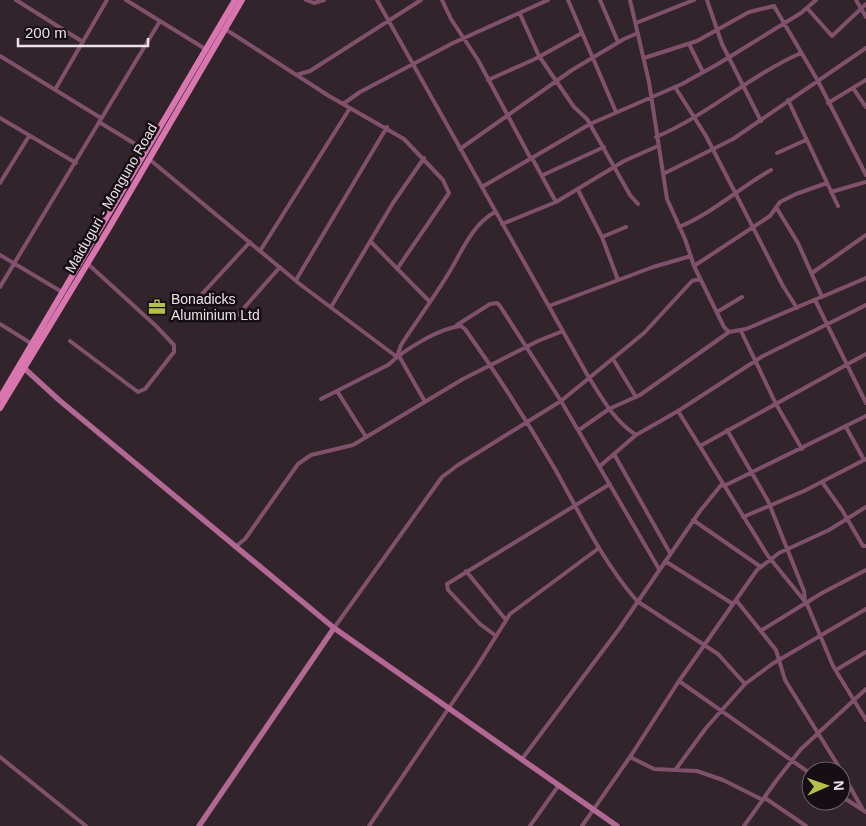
<svg xmlns="http://www.w3.org/2000/svg" width="866" height="826" viewBox="0 0 866 826" font-family="Helvetica,sans-serif">
  <rect width="100%" height="100%" fill="#31242b"/>
  <g fill="none" stroke-linecap="round" stroke-linejoin="round">
    <path stroke="#81516c" stroke-width="4" d="M 16,0 L 83,42
      M 126,0 L 207,50
      M 306,0 L 314,3 L 324,0
      M 377,0 L 588,376 C 602,398 614,421 636,435
      M 442,0 L 451,19 L 478,60 L 531,159
      M 568,0 L 616,112
      M 600,0 L 618,42
      M 630,0 L 649,82 L 667,199 L 685,239 L 694,266 L 724,327 L 729,332
      M 707,0 L 722,44 L 761,121
      M 856,0 L 866,17
      M 807,8 L 832,36 L 866,4
      M 520,14 L 539,56 L 574,107 L 587,119 L 630,195 L 638,204
      M 636,23 L 694,0
      M 225,29 L 329,96 L 404,139 L 443,180 L 449,193 L 397,269
      M 689,44 L 703,72
      M 0,56 L 101,118
      M 644,58 L 697,41 L 749,12 L 774,6 L 818,81 L 866,175
      M 296,75 L 310,71 L 421,0
      M 488,80 L 535,59 L 582,33
      M 675,87 L 706,136 L 783,286 L 797,308
      M 56,88 L 107,0
      M 853,88 L 866,107
      M 788,100 L 838,206
      M 828,103 L 866,80
      M 343,104 L 360,92 L 453,43 L 548,0
      M 0,118 L 76,163
      M 99,122 L 145,150
      M 656,137 C 708,115 749,76 801,53
      M 460,149 L 572,70 L 624,39 L 638,33
      M 777,153 L 806,140
      M 532,158 L 556,202
      M 149,159 L 301,285 L 397,357
      M 663,174 L 733,139 L 866,48
      M 543,175 L 604,147
      M 0,183 L 29,136
      M 482,187 L 590,124 L 682,84 L 718,64 L 801,13 L 816,0
      M 578,190 L 602,237 L 618,280
      M 831,192 L 866,182
      M 776,207 L 798,243 L 822,297
      M 502,224 L 556,202 L 624,161 L 658,146
      M 679,227 C 713,213 739,188 771,170
      M 602,237 L 626,227
      M 371,242 L 430,302
      M 260,251 L 350,108
      M 0,255 L 62,292
      M 694,266 L 770,216 L 780,202 L 796,194 L 827,183
      M 812,273 L 866,235
      M 296,280 L 387,127
      M 0,287 L 160,21
      M 201,295 L 250,242
      M 815,300 L 866,403
      M 549,306 L 653,267 L 691,256
      M 331,307 L 393,203 L 424,158
      M 717,312 L 742,297
      M 236,317 L 280,267
      M 0,324 L 32,344
      M 457,325 L 490,304 L 497,303 L 500,306 L 561,401 L 659,569
      M 741,331 L 776,404 L 802,449
      M 70,341 L 138,392 L 145,389 L 174,352 L 174,345 L 156,326 L 88,264
      M 399,356 L 424,400
      M 397,357 L 401,345 C 416,322 432,300 447,276 C 461,254 471,225 495,212
      M 613,359 L 636,397
      M 337,391 L 366,437
      M 321,399 L 388,365 C 404,350 439,328 461,326 L 465,329 C 497,374 527,421 555,469 C 580,514 603,562 637,601 L 718,654 L 745,684
      M 678,411 L 768,556 L 807,604 L 833,666 L 866,720
      M 846,427 L 864,460
      M 579,430 L 609,409 L 640,395 L 729,332 L 746,329 L 866,278
      M 727,430 L 768,501 L 804,591 L 805,602
      M 700,446 L 866,354
      M 614,454 L 670,553
      M 600,466 L 636,435 L 678,411 L 763,356 L 866,305
      M 822,482 L 842,510 L 863,546 L 866,546
      M 724,486 L 866,416
      M 743,517 L 804,491 L 866,459
      M 693,520 L 761,567
      M 235,547 L 245,539 L 298,464 L 311,455 L 353,445 L 463,379 L 538,341 L 563,331
      M 665,561 L 733,604
      M 466,571 L 506,620
      M 736,600 L 776,650 L 785,680 L 839,767 L 863,810
      M 334,628 L 442,477 L 458,465 L 561,401 L 644,333 L 692,281 L 700,279
      M 762,630 L 822,593 L 866,570
      M 496,636 L 480,624 L 448,590 L 447,584 L 610,484
      M 836,670 L 866,652
      M 679,681 L 811,774
      M 0,757 L 86,826
      M 630,757 L 654,769 L 697,771 L 723,780 L 763,800
      M 522,759 L 619,629 L 700,511 L 722,484
      M 676,769 L 706,728 L 745,684 L 772,664 L 866,609
      M 841,796 L 866,812
      M 765,798 L 806,826
      M 369,826 L 478,665 L 510,614 L 599,548
      M 530,826 L 559,785
      M 582,826 L 632,754 L 679,681 L 757,570 L 779,553 L 829,530 L 866,507
      M 744,826 L 776,781 L 801,749 L 866,689"/>
    <path stroke="#b36793" stroke-width="5.5" d="M 24,368 L 59,400 L 334,628 L 617,826
      M 199,826 L 334,628"/>
    <path stroke="#d976b0" stroke-width="6" d="M 0,398 L 235,0
      M 0,408 L 109,228 L 242,0"/>
  </g>
  <defs>
    <g id="office-bare" transform="scale(1.35)"><path d="M-6-3h4V-5.5h4V-3h4V5H-6ZM-1-4.5V-3h2v-1.5ZM-6 0V1H6V0Z" fill="#b6c149" stroke="#150f13" stroke-width="2.5" paint-order="stroke"/></g>
  </defs>
  <g fill-rule="evenodd">
    <use href="#office-bare" x="157" y="307"/>
  </g>
  <g text-anchor="middle" dominant-baseline="central" stroke-width="5" stroke-linejoin="round" paint-order="stroke">
    <g font-size="14" fill="#ebe2e7" stroke="#150f13">
      <text transform="translate(111 198) rotate(-60)">Maiduguri - Monguno Road</text>
    </g>
    <g font-size="14" fill="#ebe2e7" stroke="#150f13" text-anchor="start">
      <text x="171" y="299">Bonadicks<tspan x="171" dy="16">Aluminium Ltd</tspan></text>
    </g>
  </g>
  <g transform="translate(826 786) rotate(88)"><circle r="24" fill="#150f13" stroke="#6b6368"/>
  <path d="M0-4L9 19L0 12L-9 19Z" fill="#b6c149"/>
  <text y="-8" font-size="14" font-weight="bold" text-anchor="middle" fill="#ebe2e7">N</text>
  </g>
  <path d="M18 38v8h130v-8" fill="none" stroke="#ebe2e7" stroke-width="2.5"/>
  <text x="25" y="38" font-size="15" fill="#ebe2e7" stroke="#150f13" stroke-width="4" paint-order="stroke">200 m</text>
</svg>
